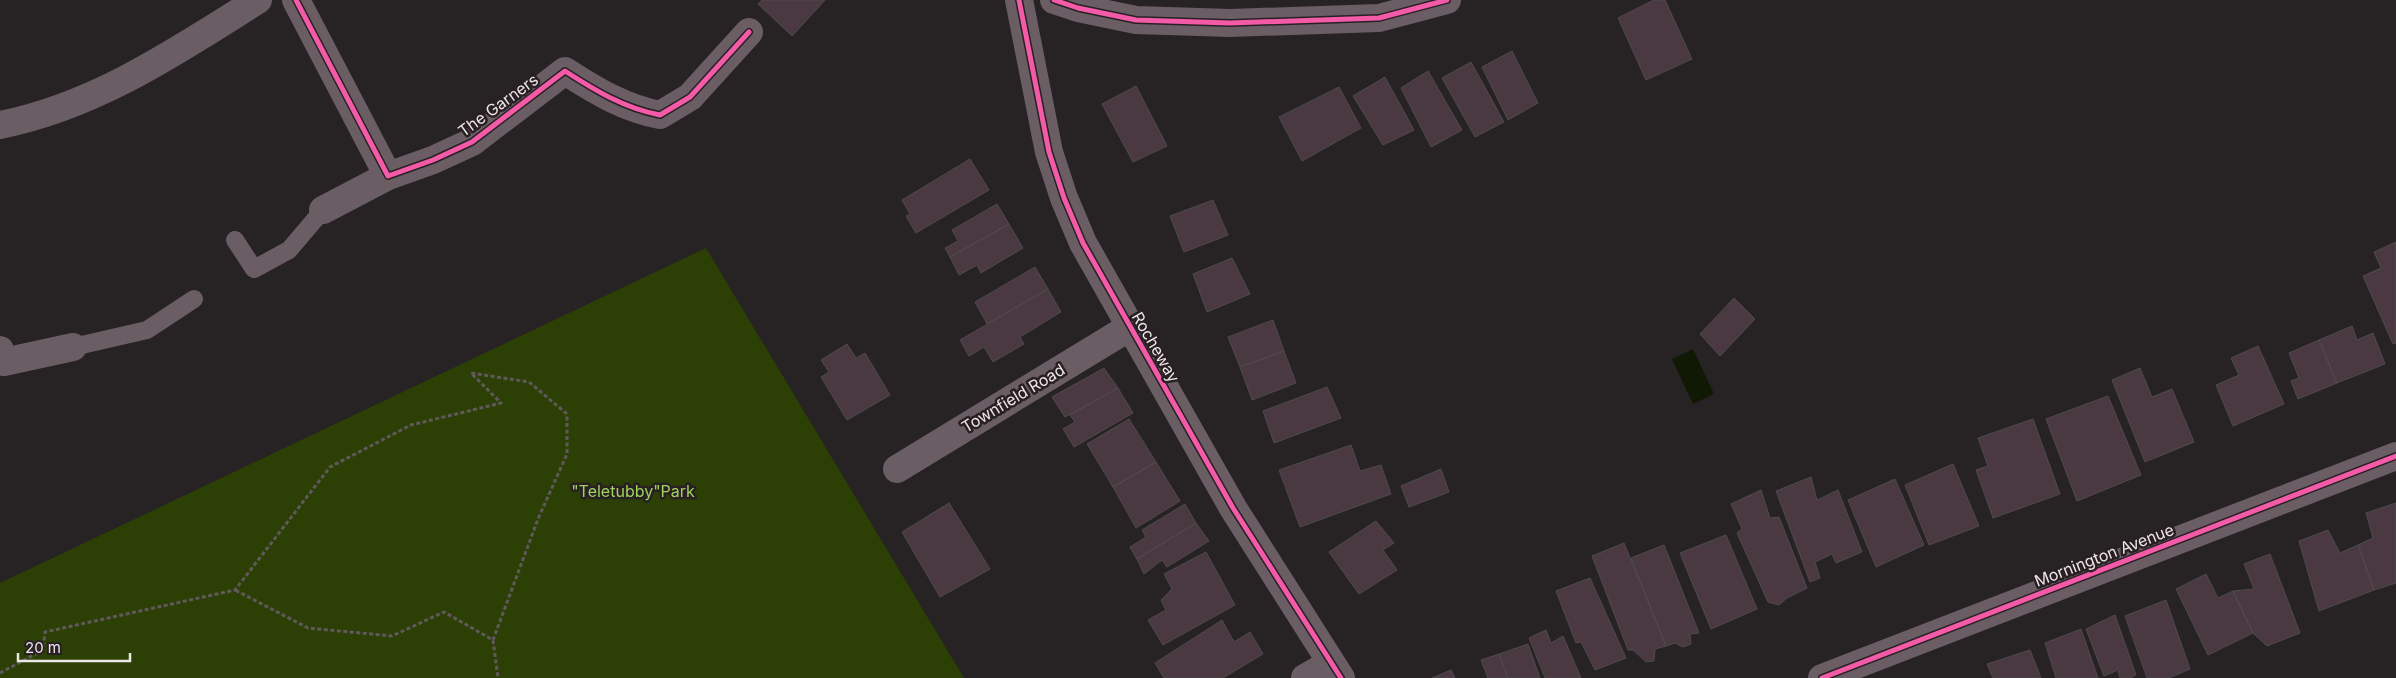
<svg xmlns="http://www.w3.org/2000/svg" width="2396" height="678" viewBox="0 0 2396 678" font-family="Inter,sans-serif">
  <rect width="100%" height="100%" fill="#272224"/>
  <path fill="#2c4005" d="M 706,248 L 964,678 L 0,678 L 0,583 Z"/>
  <path fill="#101903" d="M 1693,349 L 1714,394 L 1693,404 L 1672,359 Z"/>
  <path fill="#4b3942" stroke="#4f4b4c" d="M 762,0 L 825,0 L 792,36 L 758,4 Z
    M 1654,0 L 1665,0 L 1692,59 L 1646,80 L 1618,18 Z
    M 1512,51 L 1538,103 L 1508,120 L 1482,67 Z
    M 1471,62 L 1504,122 L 1475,137 L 1442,78 Z
    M 1428,71 L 1462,130 L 1431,147 L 1401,88 Z
    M 1385,77 L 1414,130 L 1383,145 L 1353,96 Z
    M 1136,86 L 1167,146 L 1133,162 L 1102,104 Z
    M 1339,87 L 1361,128 L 1302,161 L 1279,117 Z
    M 970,159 L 989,190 L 916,233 L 906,216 L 910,214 L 902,200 Z
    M 1213,200 L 1228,235 L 1184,252 L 1170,216 Z
    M 997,204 L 1009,224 L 950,257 L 945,248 L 958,241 L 952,230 Z
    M 1009,224 L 1023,248 L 981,273 L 977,265 L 959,275 L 950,257 Z
    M 2396,242 L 2396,343 L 2393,344 L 2363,276 L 2381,268 L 2374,252 Z
    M 1232,258 L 1250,294 L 1207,312 L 1193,274 Z
    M 1035,267 L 1048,289 L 987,324 L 975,302 Z
    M 1048,289 L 1061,312 L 1020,337 L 1024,344 L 993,362 L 984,347 L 969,356 L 960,340 Z
    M 1734,298 L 1755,319 L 1720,356 L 1700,334 Z
    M 1273,320 L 1284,351 L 1240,367 L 1228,337 Z
    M 2352,326 L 2357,340 L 2373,333 L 2385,364 L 2337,383 L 2319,340 Z
    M 2319,340 L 2337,383 L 2298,399 L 2291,381 L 2299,378 L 2289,353 Z
    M 847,344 L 856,358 L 865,353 L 890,395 L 847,420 L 821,377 L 829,372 L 821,360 Z
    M 2258,346 L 2284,404 L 2233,426 L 2216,385 L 2239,375 L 2231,358 Z
    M 1284,351 L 1296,383 L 1252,400 L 1240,367 Z
    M 1104,368 L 1118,388 L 1065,417 L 1052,397 Z
    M 2140,368 L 2152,397 L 2172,389 L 2194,442 L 2145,462 L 2112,380 Z
    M 1327,387 L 1341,418 L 1274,443 L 1263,411 Z
    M 1118,388 L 1133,413 L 1074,447 L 1063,429 L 1075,422 L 1070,415 Z
    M 2108,396 L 2141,475 L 2077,501 L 2046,419 Z
    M 1129,419 L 1156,462 L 1113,487 L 1087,444 Z
    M 2033,419 L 2060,494 L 1993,518 L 1976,470 L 1988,466 L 1978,438 Z
    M 1351,445 L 1360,471 L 1381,465 L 1391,494 L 1300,527 L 1279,470 Z
    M 1156,462 L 1180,501 L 1136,528 L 1113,487 Z
    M 1953,464 L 1979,526 L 1929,545 L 1905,485 Z
    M 1441,469 L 1449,492 L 1409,507 L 1401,486 Z
    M 1811,477 L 1817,500 L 1838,490 L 1862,552 L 1836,563 L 1832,554 L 1815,562 L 1820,578 L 1810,582 L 1776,491 Z
    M 1895,479 L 1924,545 L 1876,567 L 1848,500 Z
    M 1761,490 L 1770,518 L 1779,517 L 1807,588 L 1787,598 L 1779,605 L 1768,602 L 1737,533 L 1742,529 L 1731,504 Z
    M 949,503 L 990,569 L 940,597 L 902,532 Z
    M 2396,503 L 2396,583 L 2374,590 L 2358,545 L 2373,538 L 2366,513 Z
    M 1185,504 L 1196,523 L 1137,559 L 1130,547 L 1146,537 L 1142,530 Z
    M 1376,521 L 1394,543 L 1383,550 L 1397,570 L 1359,594 L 1329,552 Z
    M 1196,523 L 1209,541 L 1167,567 L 1162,560 L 1144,574 L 1137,559 Z
    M 2328,530 L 2340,553 L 2358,545 L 2374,590 L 2319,611 L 2299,541 Z
    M 1726,535 L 1757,609 L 1711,629 L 1680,553 Z
    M 1624,543 L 1666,646 L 1655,649 L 1654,661 L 1646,662 L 1633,650 L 1628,650 L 1592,556 Z
    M 1664,545 L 1699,633 L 1690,634 L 1691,644 L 1683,647 L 1675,643 L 1666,646 L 1631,558 Z
    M 1206,552 L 1235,605 L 1163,645 L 1148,620 L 1166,610 L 1161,600 L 1172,589 L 1164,574 Z
    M 2270,554 L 2300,633 L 2267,646 L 2253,633 L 2233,591 L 2254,589 L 2244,564 Z
    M 2206,574 L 2218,598 L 2233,591 L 2253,633 L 2208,655 L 2176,589 Z
    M 1590,578 L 1626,658 L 1595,670 L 1581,642 L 1576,643 L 1556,591 Z
    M 2166,600 L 2190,669 L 2169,678 L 2147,678 L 2125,616 Z
    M 2115,615 L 2136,675 L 2130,678 L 2120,678 L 2118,670 L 2104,676 L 2086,629 Z
    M 1222,620 L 1234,642 L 1250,632 L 1263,654 L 1223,678 L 1164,678 L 1155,663 Z
    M 2081,629 L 2098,678 L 2056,678 L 2045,643 Z
    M 1546,630 L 1551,643 L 1563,636 L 1581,678 L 1545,678 L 1529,638 Z
    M 1528,644 L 1540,678 L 1508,678 L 1499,654 Z
    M 2030,650 L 2041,678 L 1993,678 L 1987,664 Z
    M 1499,654 L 1508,678 L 1488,678 L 1481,660 Z
    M 1451,670 L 1455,678 L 1432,678 Z"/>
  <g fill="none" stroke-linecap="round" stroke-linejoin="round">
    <path stroke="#60585b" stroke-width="3" stroke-dasharray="4 2.5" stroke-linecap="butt" d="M 493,640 L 498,678
      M 0,673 L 43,650 L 45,632 L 235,590 L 330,467 L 411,425 L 501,403 L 471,373 L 529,382 L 567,414 L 567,454 L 538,519 L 493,640 L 444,612 L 392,636 L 308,628 L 235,590"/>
    <path stroke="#6a5e64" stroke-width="18" d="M 235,240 L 254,269 L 289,250 L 323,210
      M 73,347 L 147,330 L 194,299"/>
    <path stroke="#6a5e64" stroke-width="28" d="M 296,0 L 388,176 L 433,160 L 472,142 L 565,71 C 596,91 624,108 660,115 L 690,97 L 749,32
      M 1019,0 L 1049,152 L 1064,198 L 1083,243 L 1233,508 L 1341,678
      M 0,125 C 96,106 177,51 258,0
      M 323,210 L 388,176
      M 0,350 L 4,362 L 73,347
      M 897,469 L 1130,327
      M 1305,678 L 1331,663
      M 1822,678 L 2396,456"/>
    <path stroke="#6a5e64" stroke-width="28" d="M 1054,0 L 1078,8 L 1136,20 L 1230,23 L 1379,18 L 1447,0"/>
    <g stroke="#292024" stroke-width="8">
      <path id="cycleway" d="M 296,0 L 388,176 L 433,160 L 472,142 L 565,71 C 596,91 624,108 660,115 L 690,97 L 749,32
        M 1019,0 L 1049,152 L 1064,198 L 1083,243 L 1233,508 L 1341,678
        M 1054,0 L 1078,8 L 1136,20 L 1230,23 L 1379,18 L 1447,0
        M 1822,678 L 2396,456"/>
    </g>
    <use href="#cycleway" stroke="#f35aa7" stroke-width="5"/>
  </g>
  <g text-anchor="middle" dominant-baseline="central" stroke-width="5" stroke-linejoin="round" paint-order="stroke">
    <g font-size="16" fill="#ede6e9" stroke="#292024">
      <text transform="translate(498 105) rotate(-36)">The Garners</text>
      <text transform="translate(1156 347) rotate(60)">Rocheway</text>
      <text transform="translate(1013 398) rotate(-31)">Townfield Road</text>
      <text transform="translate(2104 555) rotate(-21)">Mornington Avenue</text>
    </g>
    <g font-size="16" fill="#a1d25c" stroke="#292024">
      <text x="633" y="491">"Teletubby"Park</text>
    </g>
  </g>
  <path d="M18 653v8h112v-8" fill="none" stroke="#ede6e9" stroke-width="2.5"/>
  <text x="25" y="653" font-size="15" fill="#ede6e9" stroke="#292024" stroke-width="4" paint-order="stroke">20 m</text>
</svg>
